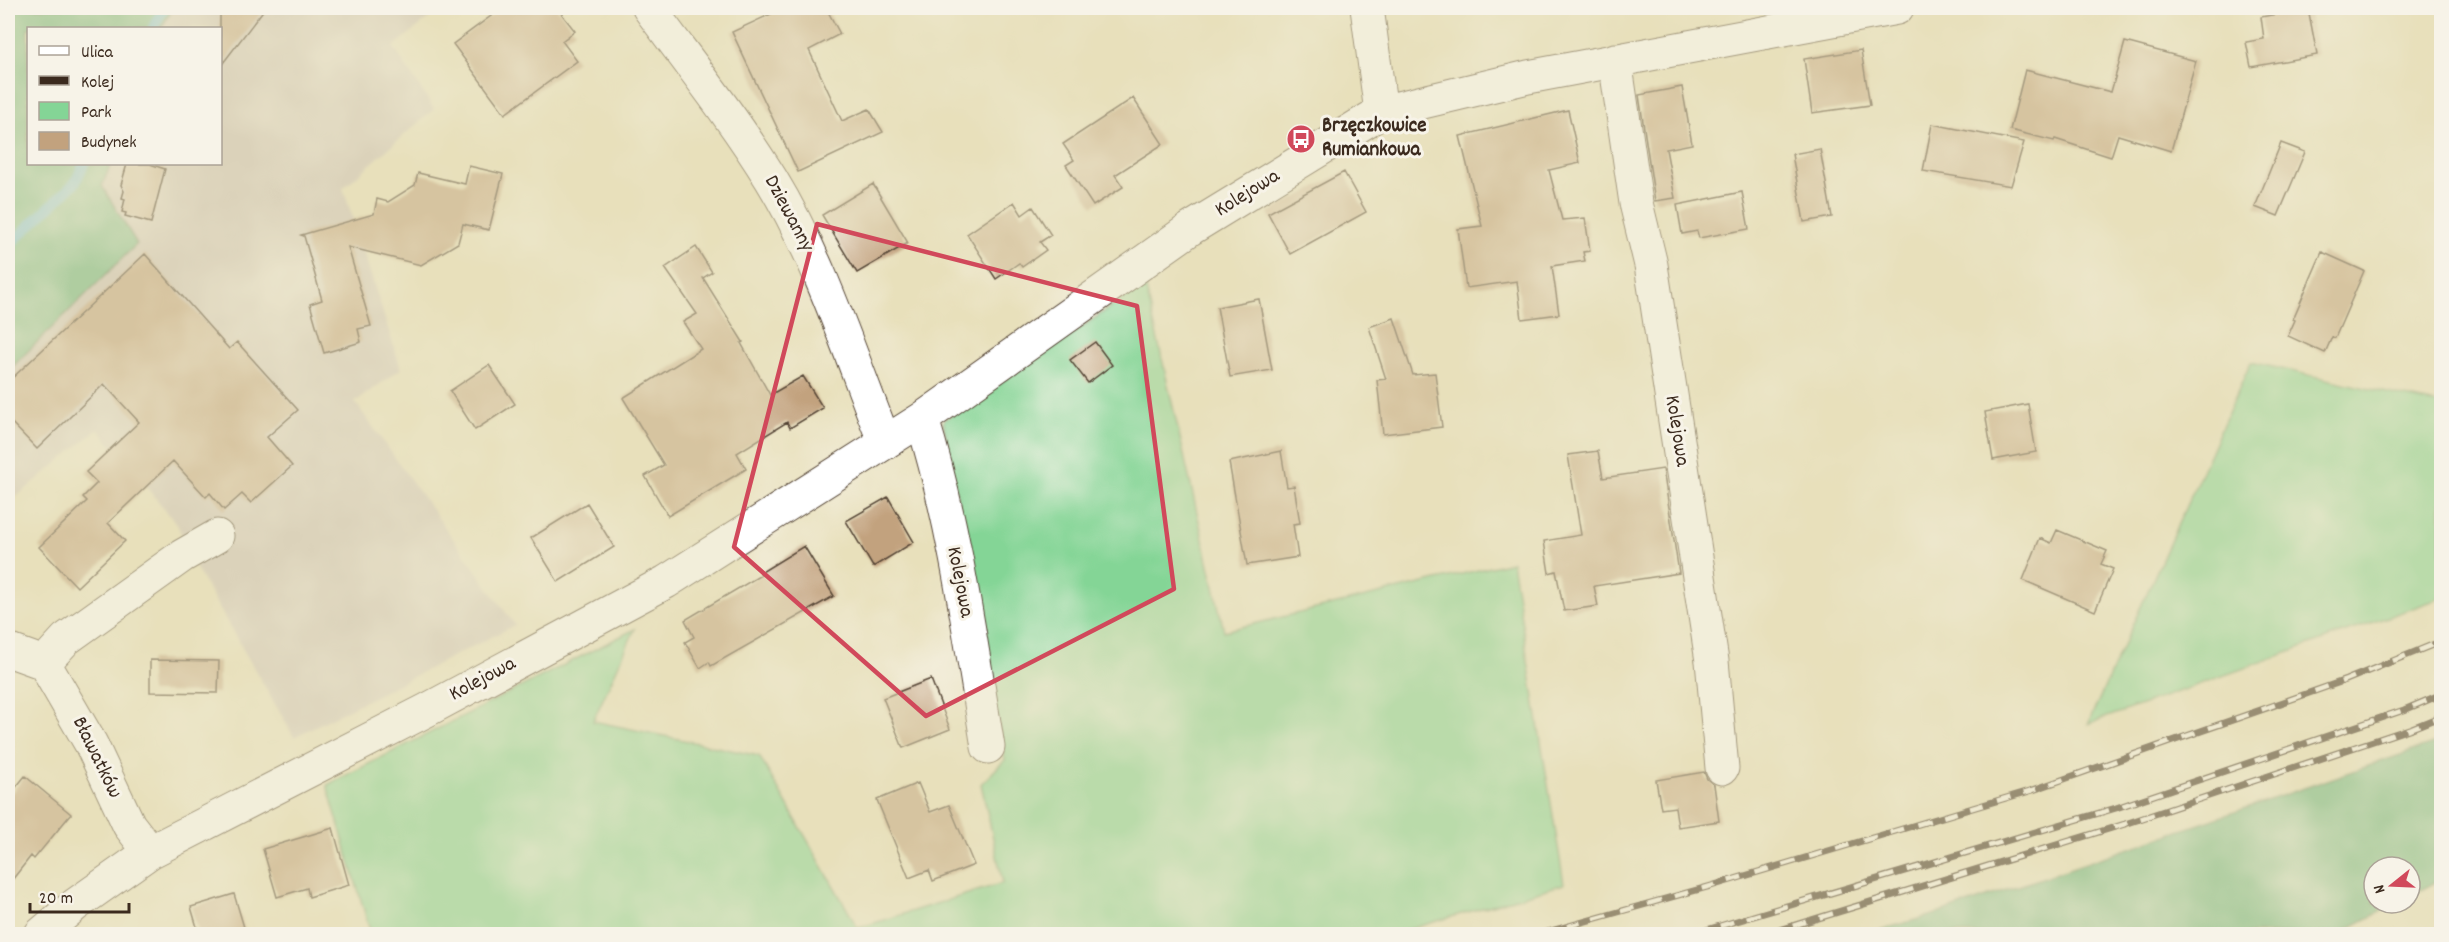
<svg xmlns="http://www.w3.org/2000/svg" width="2449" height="942" viewBox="0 0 2449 942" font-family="Dekko,sans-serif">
  <rect width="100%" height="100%" fill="#f7f3e8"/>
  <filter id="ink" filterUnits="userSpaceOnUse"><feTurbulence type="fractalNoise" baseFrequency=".0167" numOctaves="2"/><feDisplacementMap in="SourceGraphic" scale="12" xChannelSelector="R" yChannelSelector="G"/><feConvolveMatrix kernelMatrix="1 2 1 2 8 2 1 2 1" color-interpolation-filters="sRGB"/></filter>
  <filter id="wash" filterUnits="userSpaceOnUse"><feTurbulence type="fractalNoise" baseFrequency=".008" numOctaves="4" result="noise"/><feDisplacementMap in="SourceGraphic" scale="24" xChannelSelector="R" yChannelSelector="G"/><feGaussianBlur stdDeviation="1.35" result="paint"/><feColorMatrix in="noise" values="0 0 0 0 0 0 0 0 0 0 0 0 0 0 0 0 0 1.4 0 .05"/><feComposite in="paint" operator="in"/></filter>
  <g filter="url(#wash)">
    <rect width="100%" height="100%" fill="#e8e0bb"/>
    <path fill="#cdc2b9" d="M 173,8 L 442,8 L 393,47 L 434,109 L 343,188 L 401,369 L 355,402 L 515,625 L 294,737 L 194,565 L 177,524 L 98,429 L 8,504 L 8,371 L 137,244 L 102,186 L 111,164 L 220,164 L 220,28 L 161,28 Z"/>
    <path fill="#84d596" stroke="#60805a" stroke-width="1.5" d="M 1145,284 L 1224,631 L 1512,562 L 1564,884 L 1393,934 L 371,934 L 327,785 L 635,629 L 593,721 L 759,756 L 858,928 L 1003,883 L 981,784 L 1005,760 L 943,421 Z
      M 2251,362 L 2441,405 L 2441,598 L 2088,724 Z"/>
    <path fill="#6bb67f" stroke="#53704e" stroke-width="1.5" d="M 8,8 L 173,8 L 161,28 L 28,28 L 28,164 L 111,164 L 102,186 L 137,244 L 8,371 Z
      M 2441,741 L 2441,879 L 2410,896 L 2410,867 L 2374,867 L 2374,903 L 2397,903 L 2338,934 L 1866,934 L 1943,912 Z"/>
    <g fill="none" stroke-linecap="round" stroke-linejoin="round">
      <path stroke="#61bade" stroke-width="10" d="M 153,28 L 164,8
        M 8,246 L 75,183 L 84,164"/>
    </g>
    <g id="blocks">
      <path fill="#c2a27e" d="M 220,8 L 265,8 L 220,67 Z
        M 502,8 L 557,8 L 575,31 L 562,41 L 577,61 L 505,114 L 453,44 Z
        M 784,8 L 826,8 L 840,34 L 809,50 L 842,121 L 869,109 L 883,132 L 798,172 L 732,32 Z
        M 2308,8 L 2317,55 L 2251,67 L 2246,42 L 2264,39 L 2261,17 Z
        M 2125,42 L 2196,61 L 2171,151 L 2118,135 L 2111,157 L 2055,139 L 2054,141 L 2010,130 L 2025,70 L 2111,92 Z
        M 1861,50 L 1870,105 L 1812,113 L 1804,59 Z
        M 1682,87 L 1692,144 L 1666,149 L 1675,198 L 1655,201 L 1639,95 Z
        M 1133,98 L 1163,144 L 1115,175 L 1123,187 L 1093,206 L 1066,165 L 1074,160 L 1063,144 Z
        M 1568,110 L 1580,163 L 1549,170 L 1562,220 L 1585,218 L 1590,251 L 1583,252 L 1585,261 L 1552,266 L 1559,314 L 1522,319 L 1517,281 L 1466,288 L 1458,229 L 1482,226 L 1460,136 Z
        M 1932,124 L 2024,142 L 2011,186 L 1923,171 Z
        M 2281,143 L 2305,152 L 2278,216 L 2255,207 Z
        M 1820,149 L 1832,217 L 1804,222 L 1792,154 Z
        M 127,164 L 150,164 L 165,169 L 151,223 L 125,216 L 126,213 L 122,212 L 125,199 L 122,198 L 124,191 L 121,185 Z
        M 469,166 L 503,174 L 489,230 L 463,224 L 458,243 L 421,265 L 348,247 L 371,326 L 358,329 L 361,342 L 324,353 L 310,304 L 322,300 L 304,236 L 301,235 L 374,214 L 377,199 L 388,202 L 415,185 L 418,173 L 465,184 Z
        M 1344,172 L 1366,212 L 1290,254 L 1268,213 Z
        M 873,184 L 908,243 L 857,273 L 822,215 Z
        M 1742,192 L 1749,229 L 1699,238 L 1697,231 L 1682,234 L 1677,205 Z
        M 1014,202 L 1022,215 L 1033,207 L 1051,235 L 1040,242 L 1046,250 L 1022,267 L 1019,263 L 996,279 L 967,234 Z
        M 696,247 L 712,272 L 703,278 L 743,342 L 741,343 L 770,395 L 803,376 L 823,408 L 790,428 L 787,422 L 737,453 L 746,469 L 668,516 L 645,476 L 664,465 L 623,398 L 701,349 L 683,322 L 697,314 L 665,268 Z
        M 2322,252 L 2364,271 L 2335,338 L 2332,337 L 2325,353 L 2288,336 L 2295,320 L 2293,319 Z
        M 145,254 L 229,349 L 237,342 L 298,410 L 267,437 L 292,466 L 251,503 L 242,494 L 224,510 L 210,493 L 206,497 L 173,461 L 108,523 L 125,541 L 77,587 L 39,547 L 87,501 L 83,497 L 97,483 L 86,472 L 139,422 L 104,384 L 37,449 L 8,419 L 8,382 Z
        M 1259,299 L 1272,370 L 1230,377 L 1217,307 Z
        M 1394,318 L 1413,375 L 1435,373 L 1442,427 L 1383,434 L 1377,380 L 1386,379 L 1369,327 Z
        M 1095,342 L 1112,365 L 1088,383 L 1070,360 Z
        M 489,365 L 515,404 L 475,430 L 450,391 Z
        M 2028,404 L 2036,452 L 1993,460 L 1985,412 Z
        M 1281,451 L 1287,487 L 1294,486 L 1300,523 L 1293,524 L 1298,557 L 1247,565 L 1229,462 Z
        M 1598,451 L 1603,478 L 1663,469 L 1679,573 L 1594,586 L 1598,606 L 1564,611 L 1556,571 L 1549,573 L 1544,541 L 1581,535 L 1568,455 Z
        M 888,497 L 914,542 L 873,567 L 846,521 Z
        M 587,503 L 614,547 L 558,582 L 531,538 Z
        M 2057,530 L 2107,551 L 2101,564 L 2113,569 L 2095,611 L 2023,580 L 2040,538 L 2051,543 Z
        M 804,546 L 834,596 L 711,666 L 709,662 L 700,668 L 685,642 L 694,637 L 685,620 L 761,575 L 760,573 Z
        M 150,660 L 219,661 L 218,693 L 150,692 Z
        M 931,679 L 950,729 L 903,748 L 883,698 Z
        M 1704,772 L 1707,779 L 1714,785 L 1719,821 L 1678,827 L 1675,807 L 1661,809 L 1656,780 Z
        M 25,776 L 71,814 L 34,859 L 31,856 L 8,885 L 8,797 Z
        M 918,783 L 930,812 L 949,805 L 974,865 L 933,881 L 929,870 L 909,878 L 877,800 Z
        M 333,828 L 349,885 L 309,897 L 307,888 L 277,897 L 263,849 Z
        M 234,894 L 246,934 L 199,934 L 191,907 Z"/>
    </g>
  </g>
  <g filter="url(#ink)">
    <use href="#blocks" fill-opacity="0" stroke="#554536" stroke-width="1.5"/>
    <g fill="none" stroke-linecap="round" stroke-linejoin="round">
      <g stroke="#554536" stroke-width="35">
        <path id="minor" d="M 649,8 C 690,64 734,119 771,179 C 821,261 850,355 885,443
          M 1367,8 L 1381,112
          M 1615,60 L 1636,203 L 1651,265 L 1712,661 L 1722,768
          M 922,419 C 955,525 970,638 988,747
          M 8,650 L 44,663 L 91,744 L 129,825 L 150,852
          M 44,663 L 66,639 L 182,556 L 217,536
          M 41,934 L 75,905 L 150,852 L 427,710 L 666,582 L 922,419 L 1190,229 L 1381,112 L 1528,77 L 1897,8"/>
      </g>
      <use href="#minor" stroke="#fff" stroke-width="33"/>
      <g stroke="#3b2a1e" stroke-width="7">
        <path id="rail" d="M 1540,934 L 1711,886 L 2033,790 L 2346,680 L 2442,641
          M 1693,934 L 2116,808 L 2404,710 L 2442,694
          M 1766,934 L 2125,824 L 2412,728 L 2442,716"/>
      </g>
      <use href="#rail" stroke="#f7f3e8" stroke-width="4.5" stroke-dasharray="14" stroke-linecap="butt"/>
    </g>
  </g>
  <path d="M0 0H2449V942H0ZM 817,224 L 1137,306 L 1174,589 L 926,716 L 734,547 Z" fill="#e8e0bb" fill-opacity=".55" fill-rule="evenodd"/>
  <path fill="none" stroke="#d1495b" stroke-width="4.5" stroke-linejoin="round" d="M 817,224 L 1137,306 L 1174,589 L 926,716 L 734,547 Z"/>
  <defs>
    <g id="bus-disc" transform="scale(1.5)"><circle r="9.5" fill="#d1495b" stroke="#f7f3e8"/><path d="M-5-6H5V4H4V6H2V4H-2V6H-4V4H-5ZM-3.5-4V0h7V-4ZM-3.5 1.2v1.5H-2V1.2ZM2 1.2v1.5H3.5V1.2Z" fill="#fff"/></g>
  </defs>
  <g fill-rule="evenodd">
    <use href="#bus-disc" x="1301" y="139"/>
  </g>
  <g text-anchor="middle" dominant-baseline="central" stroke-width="6" stroke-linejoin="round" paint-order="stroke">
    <g font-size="21" font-weight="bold" fill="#3b2a1e" stroke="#f7f3e8" text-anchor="start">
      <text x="1322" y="127">Brzęczkowice<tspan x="1322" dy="24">Rumiankowa</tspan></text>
    </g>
    <g font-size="21" fill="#3b2a1e" stroke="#f7f3e8">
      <text transform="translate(1248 194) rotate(-32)">Kolejowa</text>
      <text transform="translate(788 214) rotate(62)">Dziewanny</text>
      <text transform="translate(1676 431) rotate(81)">Kolejowa</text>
      <text transform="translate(959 582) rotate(79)">Kolejowa</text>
      <text transform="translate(483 680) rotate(-28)">Kolejowa</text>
      <text transform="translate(96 758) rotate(64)">Bławatków</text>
    </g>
  </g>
  <rect width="2449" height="942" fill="none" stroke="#f7f3e8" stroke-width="30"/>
  <rect x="27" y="27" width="195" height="138" fill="#f7f3e8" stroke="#aca397" stroke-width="1.5"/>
  <rect x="39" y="46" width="30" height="9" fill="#ffffff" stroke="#aca397" stroke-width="1.5"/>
  <text x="81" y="57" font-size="18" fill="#3b2a1e">Ulica</text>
  <rect x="39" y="76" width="30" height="9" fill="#3b2a1e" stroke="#aca397" stroke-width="1.5"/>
  <text x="81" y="87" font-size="18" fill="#3b2a1e">Kolej</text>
  <rect x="39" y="102" width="30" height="18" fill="#84d596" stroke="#aca397" stroke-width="1.5"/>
  <text x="81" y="117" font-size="18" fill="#3b2a1e">Park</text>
  <rect x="39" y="132" width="30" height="18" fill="#c2a27e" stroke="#aca397" stroke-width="1.5"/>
  <text x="81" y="147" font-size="18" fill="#3b2a1e">Budynek</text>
  <g transform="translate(2392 885) rotate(252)"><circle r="28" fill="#f7f3e8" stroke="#aca397" stroke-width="1.5"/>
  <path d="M0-4.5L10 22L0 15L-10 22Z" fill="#d1495b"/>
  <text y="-9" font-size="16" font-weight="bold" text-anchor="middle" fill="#3b2a1e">N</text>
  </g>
  <path d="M30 903v9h99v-9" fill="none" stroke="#3b2a1e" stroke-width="3"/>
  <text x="39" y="903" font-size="18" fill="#3b2a1e" stroke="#f7f3e8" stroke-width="4.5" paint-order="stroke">20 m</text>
</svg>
